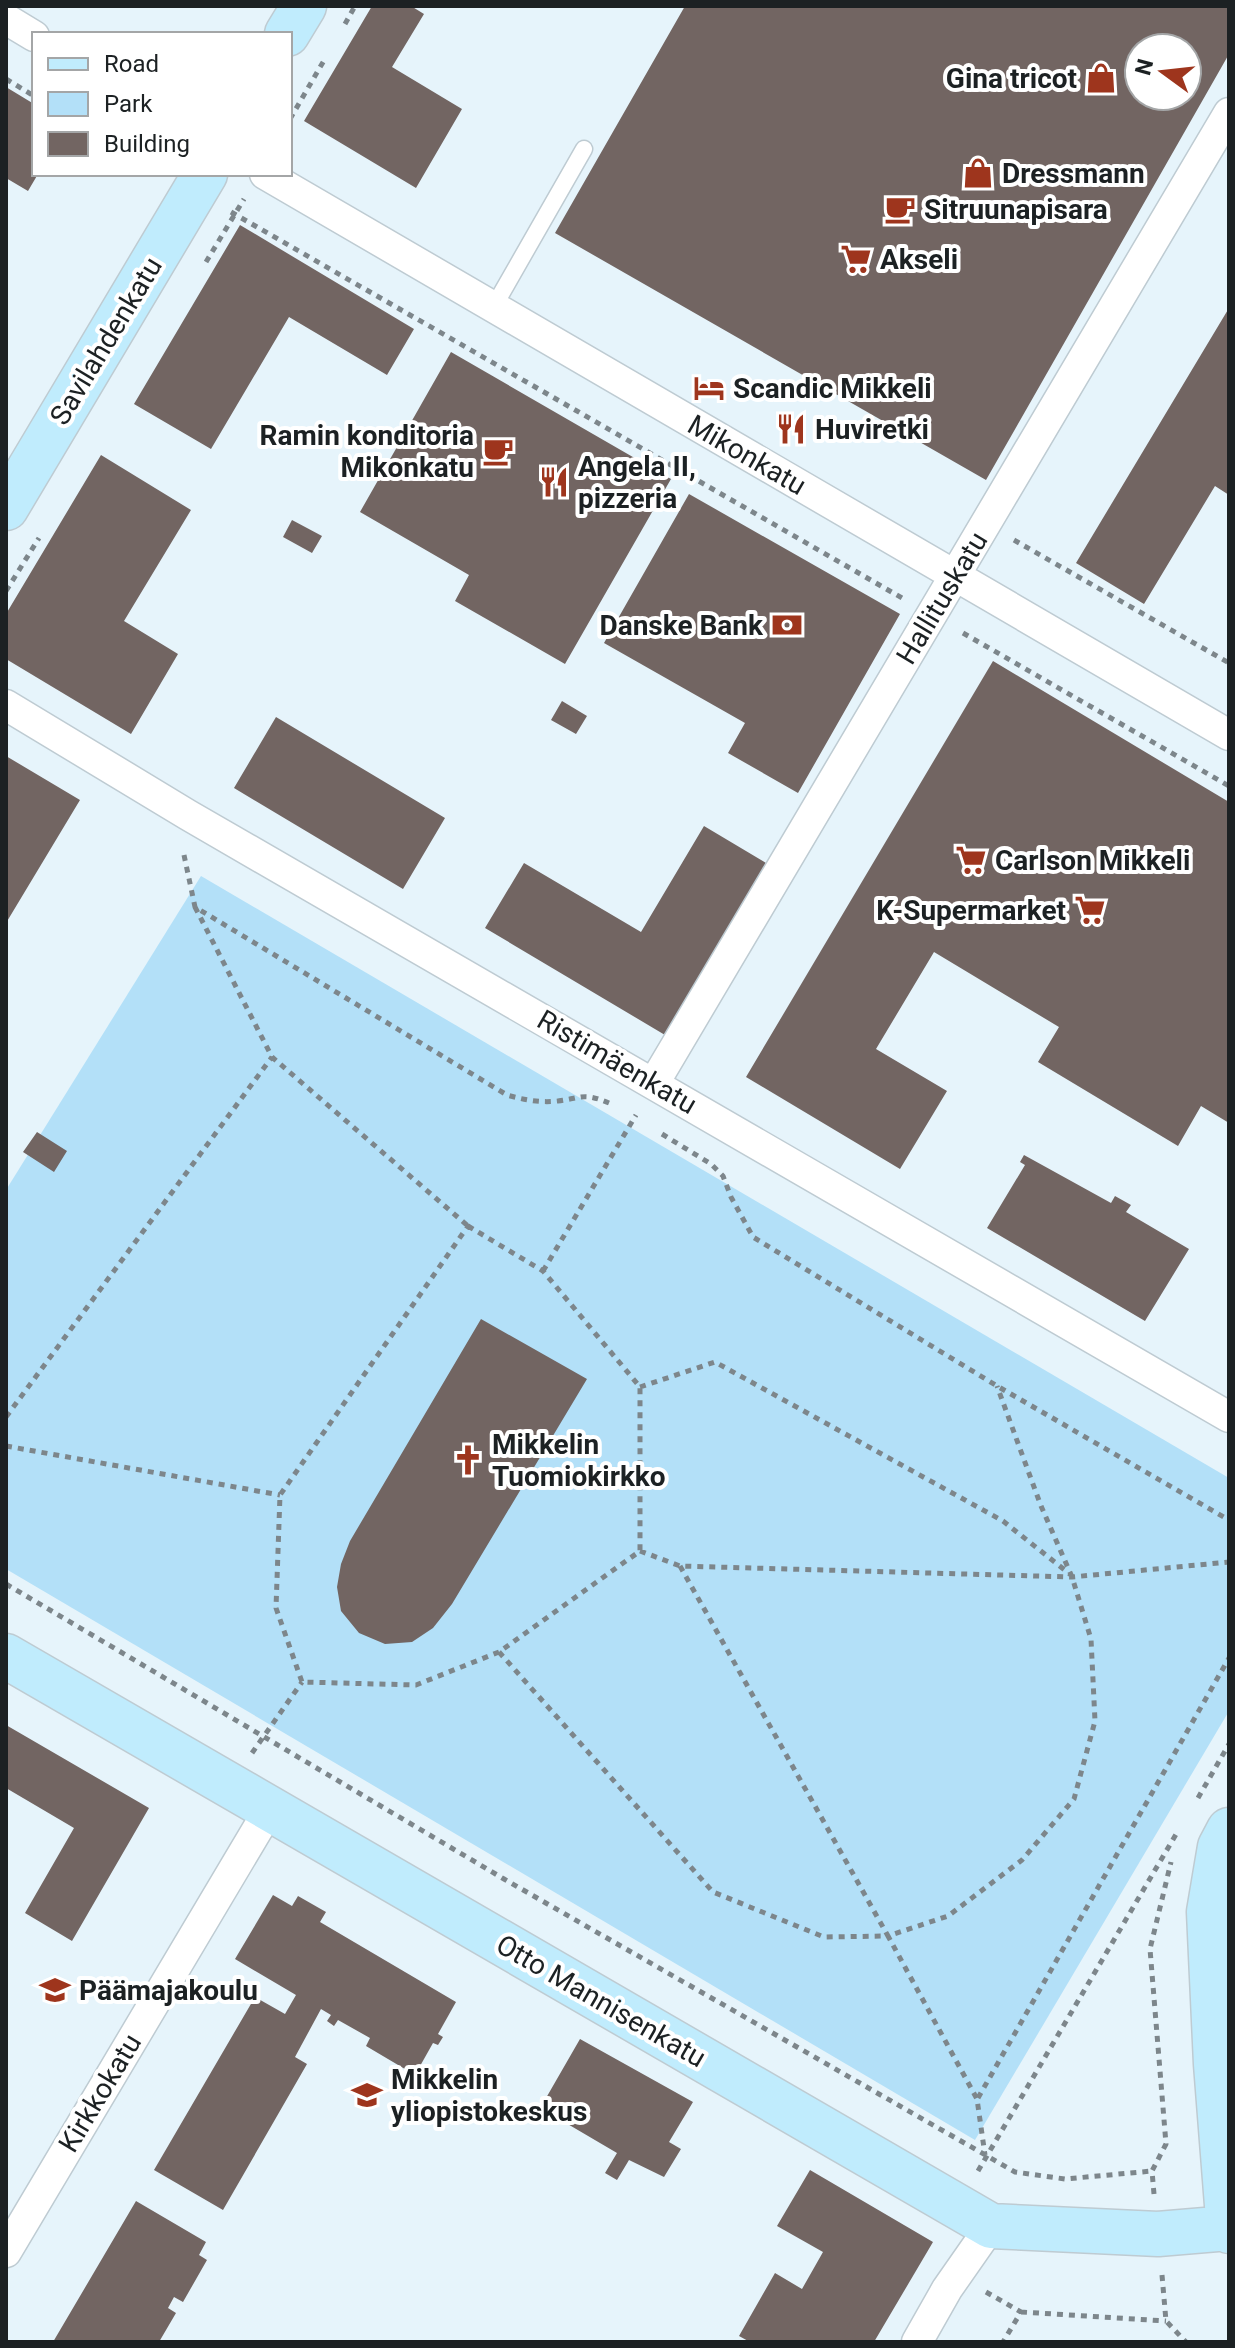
<svg xmlns="http://www.w3.org/2000/svg" width="1235" height="2348" viewBox="0 0 1235 2348" font-family="Roboto,sans-serif">
  <rect width="100%" height="100%" fill="#e6f4fb"/>
  <path fill="#b3e0f8" d="M 201,876 L 1229,1478 L 1229,1711 L 975,2140 L 6,1569 L 6,1190 Z"/>
  <path fill="#726562" fill-rule="evenodd" d="M 372,6 L 411,6 L 424,14 L 392,67 L 462,109 L 416,188 L 304,121 Z
    M 685,6 L 1229,6 L 1229,54 L 986,480 L 555,233 ZM 1139,48 L 1187,48 L 1187,96 L 1139,96 Z
    M 6,87 L 34,104 L 34,174 L 38,174 L 28,191 L 6,178 Z
    M 240,225 L 414,329 L 387,375 L 289,317 L 211,449 L 134,404 Z
    M 1229,308 L 1229,495 L 1215,486 L 1144,604 L 1076,563 Z
    M 451,352 L 671,479 L 565,664 L 455,601 L 469,575 L 360,512 Z
    M 101,455 L 191,510 L 124,621 L 178,654 L 131,734 L 6,659 L 6,614 Z
    M 689,494 L 900,614 L 798,793 L 728,753 L 745,723 L 604,643 Z
    M 292,520 L 322,536 L 312,553 L 283,537 Z
    M 993,661 L 1229,802 L 1229,1123 L 1201,1106 L 1178,1146 L 1038,1062 L 1059,1027 L 934,952 L 876,1049 L 947,1091 L 900,1169 L 746,1077 Z
    M 562,701 L 587,716 L 576,734 L 551,720 Z
    M 276,717 L 445,818 L 403,889 L 234,788 Z
    M 6,756 L 80,800 L 6,923 Z
    M 704,826 L 766,863 L 665,1035 L 485,928 L 524,863 L 641,932 Z
    M 37,1132 L 67,1151 L 54,1172 L 23,1152 Z
    M 1024,1155 L 1111,1203 L 1115,1196 L 1131,1205 L 1126,1212 L 1189,1249 L 1145,1321 L 987,1228 L 1025,1165 L 1020,1162 Z
    M 481,1319 L 587,1379 L 452,1604 L 433,1628 L 412,1642 L 385,1644 L 359,1633 L 341,1611 L 337,1587 L 341,1564 L 350,1541 Z
    M 6,1725 L 149,1808 L 72,1941 L 25,1913 L 74,1828 L 6,1788 Z
    M 273,1895 L 292,1906 L 298,1896 L 326,1912 L 320,1922 L 456,2002 L 438,2034 L 443,2037 L 438,2045 L 433,2043 L 415,2075 L 366,2046 L 370,2038 L 338,2020 L 334,2026 L 327,2021 L 331,2015 L 321,2009 L 295,2057 L 307,2064 L 223,2210 L 154,2170 L 255,1997 L 285,2014 L 296,1995 L 235,1959 Z
    M 580,2039 L 693,2102 L 669,2142 L 681,2149 L 664,2177 L 629,2160 L 617,2180 L 605,2173 L 617,2153 L 554,2116 L 556,2113 L 542,2105 Z
    M 810,2170 L 933,2242 L 874,2342 L 750,2342 L 739,2336 L 775,2273 L 802,2289 L 823,2252 L 777,2226 Z
    M 136,2201 L 206,2242 L 199,2255 L 207,2260 L 183,2302 L 174,2297 L 168,2308 L 176,2313 L 159,2342 L 53,2342 Z"/>
  <g fill="none" stroke-linecap="round" stroke-linejoin="round">
    <g stroke="#becbd2" stroke-width="19">
      <path id="lane" d="M 493,308 L 584,149"/>
    </g>
    <g stroke="#becbd2" stroke-width="33">
      <path id="street" d="M 6,19 L 34,36
        M 265,174 L 1229,735
        M 6,705 L 188,815 L 1229,1417
        M 654,1083 L 1229,113
        M 6,2252 L 269,1810
        M 917,2342 L 947,2289 L 991,2226"/>
    </g>
    <g stroke="#becbd2" stroke-width="47">
      <path id="secondary" d="M 287,34 L 304,6
        M 6,508 L 205,174
        M 6,1656 L 991,2226 L 1158,2234 L 1229,2228
        M 1229,1830 L 1220,1847 L 1209,1912 L 1216,2064 L 1229,2231"/>
    </g>
    <path stroke="#7d868b" stroke-width="5" stroke-dasharray="6 6" stroke-linecap="butt" d="M 345,24 L 355,6
      M 6,79 L 34,96
      M 290,119 L 326,57
      M 231,212 L 902,598
      M 206,262 L 244,199
      M 1014,540 L 1229,663
      M 6,591 L 39,538
      M 963,633 L 1229,786
      M 184,855 L 195,907 L 507,1095 C 524,1100 540,1103 558,1101 C 583,1098 582,1092 609,1103
      M 195,907 L 272,1057 L 468,1226
      M 662,1134 L 711,1164 L 723,1176 L 731,1197 L 753,1237 L 997,1386 L 1229,1520
      M 468,1226 L 543,1271 L 640,1387 L 640,1551 L 499,1652 L 416,1685 L 302,1682 L 276,1608 L 280,1495 Z
      M 543,1271 L 636,1115
      M 640,1387 L 715,1362 L 1003,1521 L 1071,1575
      M 6,1417 L 272,1057
      M 6,1446 L 280,1495
      M 640,1551 L 680,1566 L 1072,1577 L 1229,1562
      M 680,1566 L 888,1936 L 948,1916 L 1022,1860 L 1074,1799 L 1095,1721 L 1091,1639 L 1072,1577 L 1041,1506 L 997,1386
      M 6,1584 L 504,1879 L 1015,2172 L 1065,2179 L 1152,2171
      M 499,1652 L 713,1892 L 824,1937 L 888,1936 L 977,2099 L 985,2155
      M 252,1753 L 302,1682
      M 1198,1798 L 1229,1744
      M 978,2098 L 1229,1658
      M 978,2171 L 1178,1831
      M 1154,2194 L 1152,2171 L 1166,2144 L 1150,1949 L 1171,1862
      M 1162,2275 L 1166,2321 L 1186,2342
      M 986,2292 L 1021,2312 L 1003,2342
      M 1021,2312 L 1166,2321"/>
    <use href="#lane" stroke="#fff" stroke-width="16"/>
    <use href="#street" stroke="#fff" stroke-width="30"/>
    <use href="#secondary" stroke="#c0ecfd" stroke-width="44"/>
  </g>
  <defs>
    <g id="shop-bare" transform="scale(2.4)"><path d="M-5-2.5h2.3a2.7 3.5 0 0 1 5.4 0H5L5.5 6h-11ZM-1.5-2.5h3a1.5 2.3 0 0 0-3 0Z" fill="#9e351d" stroke="#fff" stroke-width="2.5" paint-order="stroke"/></g>
    <g id="cafe-bare" transform="scale(2.4)"><path d="M-5.5-4.5H6V0H3Q3 3.5 0 3.5H-2.5Q-5.5 3.5-5.5 0ZM3-3.2v2h1.7v-2ZM-6 4.5H4V6H-6Z" fill="#9e351d" stroke="#fff" stroke-width="2.5" paint-order="stroke"/></g>
    <g id="supermarket-bare" transform="scale(2.4)"><path d="M-6-5.5h2.5l.6 2H6L4.5 2H-2.5L-4.4-4H-6ZM-1.5 3.2a1.3 1.3 0 1 0 .1 0ZM3 3.2a1.3 1.3 0 1 0 .1 0Z" fill="#9e351d" stroke="#fff" stroke-width="2.5" paint-order="stroke"/></g>
    <g id="hotel-bare" transform="scale(2.4)"><path d="M-6-4.5h1.5V1H6V5H4.5V3h-9V5H-6ZM-4 0a1.8 1.8 0 1 1 3.6 0ZM.5 0V-2.5h3Q6-2.5 6 0Z" fill="#9e351d" stroke="#fff" stroke-width="2.5" paint-order="stroke"/></g>
    <g id="restaurant-bare" transform="scale(2.4)"><path d="M-5-6h1v4h1v-4h1v4h1v-4h1v5L-1.5 .5V6h-2V.5L-5-1ZM5-6V6H3V1.5H1.5Q1.5-4 5-6Z" fill="#9e351d" stroke="#fff" stroke-width="2.5" paint-order="stroke"/></g>
    <g id="bank-bare" transform="scale(2.4)"><path d="M-6-4H6V4H-6ZM0-2.3a2.3 2.3 0 1 0 0 4.6a2.3 2.3 0 1 0 0-4.6Z" fill="#9e351d" stroke="#fff" stroke-width="2.5" paint-order="stroke"/></g>
    <g id="church-bare" transform="scale(2.4)"><path d="M-1.2-6h2.4v3.5h3.3v2.4h-3.3V6h-2.4V-.1h-3.3v-2.4h3.3Z" fill="#9e351d" stroke="#fff" stroke-width="2.5" paint-order="stroke"/></g>
    <g id="school-bare" transform="scale(2.4)"><path d="M0-5L7-2L0 1L-7-2ZM-4 1L0 2.5L4 1V4Q0 6-4 4Z" fill="#9e351d" stroke="#fff" stroke-width="2.5" paint-order="stroke"/></g>
    <g id="university-bare" transform="scale(2.4)"><path d="M0-5L7-2L0 1L-7-2ZM-4 1L0 2.5L4 1V4Q0 6-4 4Z" fill="#9e351d" stroke="#fff" stroke-width="2.5" paint-order="stroke"/></g>
  </defs>
  <g fill-rule="evenodd">
    <use href="#shop-bare" x="1101" y="78"/>
    <use href="#shop-bare" x="978" y="173"/>
    <use href="#cafe-bare" x="900" y="209"/>
    <use href="#supermarket-bare" x="856" y="259"/>
    <use href="#hotel-bare" x="709" y="388"/>
    <use href="#restaurant-bare" x="791" y="429"/>
    <use href="#cafe-bare" x="498" y="451"/>
    <use href="#restaurant-bare" x="554" y="482"/>
    <use href="#bank-bare" x="787" y="625"/>
    <use href="#supermarket-bare" x="971" y="860"/>
    <use href="#supermarket-bare" x="1090" y="910"/>
    <use href="#church-bare" x="468" y="1460"/>
    <use href="#school-bare" x="55" y="1990"/>
    <use href="#university-bare" x="367" y="2095"/>
  </g>
  <g text-anchor="middle" dominant-baseline="central" stroke-width="8" stroke-linejoin="round" paint-order="stroke">
    <g font-size="28" font-weight="bold" fill="#1c2123" stroke="#fff" text-anchor="start">
      <text x="1077" y="78" text-anchor="end">Gina tricot</text>
      <text x="1002" y="173">Dressmann</text>
      <text x="924" y="209">Sitruunapisara</text>
      <text x="880" y="259">Akseli</text>
      <text x="733" y="388">Scandic Mikkeli</text>
      <text x="815" y="429">Huviretki</text>
      <text x="474" y="435" text-anchor="end">Ramin konditoria<tspan x="474" dy="32">Mikonkatu</tspan></text>
      <text x="578" y="466">Angela II,<tspan x="578" dy="32">pizzeria</tspan></text>
      <text x="763" y="625" text-anchor="end">Danske Bank</text>
      <text x="995" y="860">Carlson Mikkeli</text>
      <text x="1066" y="910" text-anchor="end">K-Supermarket</text>
      <text x="492" y="1444">Mikkelin<tspan x="492" dy="32">Tuomiokirkko</tspan></text>
      <text x="79" y="1990">Päämajakoulu</text>
      <text x="391" y="2079">Mikkelin<tspan x="391" dy="32">yliopistokeskus</tspan></text>
    </g>
    <g font-size="28" fill="#1c2123" stroke="#fff">
      <text transform="translate(106 341) rotate(-59)">Savilahdenkatu</text>
      <text transform="translate(747 455) rotate(30)">Mikonkatu</text>
      <text transform="translate(942 598) rotate(-59)">Hallituskatu</text>
      <text transform="translate(617 1062) rotate(30)">Ristimäenkatu</text>
      <text transform="translate(601 2001) rotate(30)">Otto Mannisenkatu</text>
      <text transform="translate(100 2093) rotate(-59)">Kirkkokatu</text>
    </g>
  </g>
  <rect width="1235" height="2348" fill="none" stroke="#1c2123" stroke-width="16"/>
  <rect x="32" y="32" width="260" height="144" fill="#ffffff" stroke="#a4a6a7" stroke-width="2"/>
  <rect x="48" y="58" width="40" height="12" fill="#c0ecfd" stroke="#a4a6a7" stroke-width="2"/>
  <text x="104" y="72" font-size="24" fill="#1c2123">Road</text>
  <rect x="48" y="92" width="40" height="24" fill="#b3e0f8" stroke="#a4a6a7" stroke-width="2"/>
  <text x="104" y="112" font-size="24" fill="#1c2123">Park</text>
  <rect x="48" y="132" width="40" height="24" fill="#726562" stroke="#a4a6a7" stroke-width="2"/>
  <text x="104" y="152" font-size="24" fill="#1c2123">Building</text>
  <g transform="translate(1163 72) rotate(285)"><circle r="38" fill="#ffffff" stroke="#a4a6a7" stroke-width="2"/>
  <path d="M0-6L14 30L0 20L-14 30Z" fill="#9e351d"/>
  <text y="-12" font-size="22" font-weight="bold" text-anchor="middle" fill="#1c2123">N</text>
  </g>
</svg>
